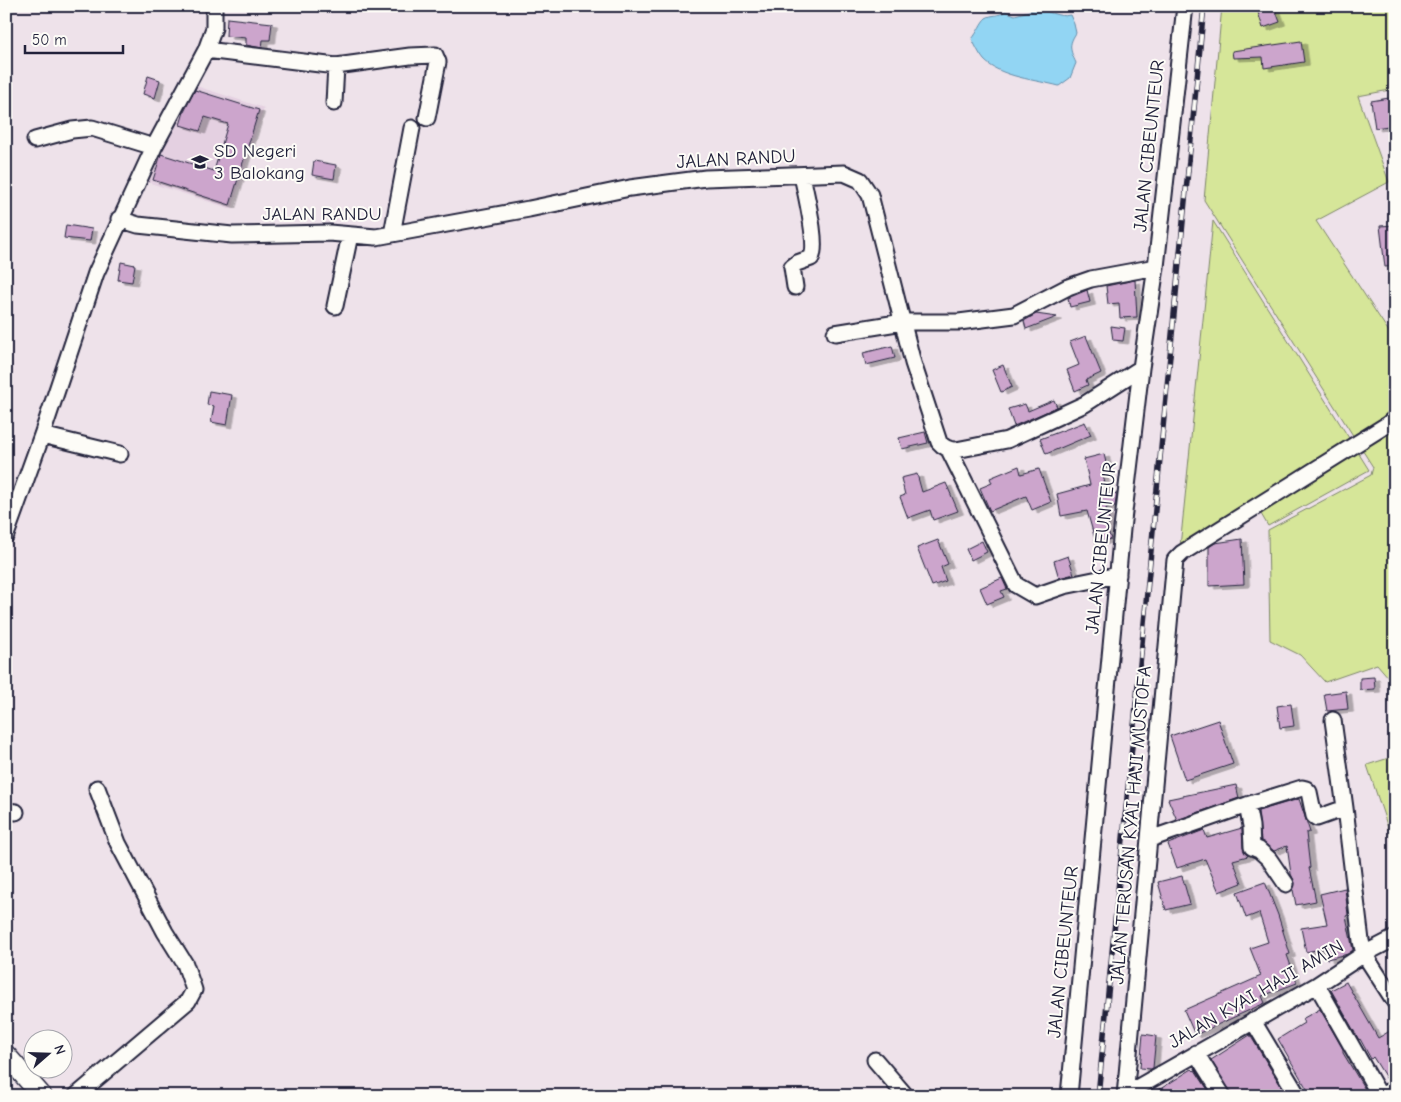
<svg xmlns="http://www.w3.org/2000/svg" width="1401" height="1102" viewBox="0 0 1401 1102" font-family="'Comic Neue',sans-serif">
  <defs>
    <filter id="shadow"><feDropShadow dx="5.5" dy="3" stdDeviation="0" flood-color="#0004"/></filter>
  </defs>
  <rect width="100%" height="100%" fill="#eee2ea"/>
  <filter id="ink" filterUnits="userSpaceOnUse"><feTurbulence type="fractalNoise" baseFrequency=".02" numOctaves="2"/><feDisplacementMap in="SourceGraphic" scale="10" xChannelSelector="R" yChannelSelector="G"/><feConvolveMatrix kernelMatrix="1 2 1 2 8 2 1 2 1" color-interpolation-filters="sRGB"/></filter>
  <g filter="url(#ink)">
    <path fill="#e4d0e1" d="M 190,84 L 264,108 L 232,209 L 147,182 L 159,142 Z"/>
    <path fill="#d6e699" stroke="#7c846a" d="M 1222,6 L 1395,6 L 1395,31 L 1392,32 L 1395,44 L 1395,89 L 1358,96 L 1389,182 L 1316,221 L 1395,341 L 1395,685 L 1377,664 L 1325,682 L 1300,655 L 1270,640 L 1268,530 L 1371,475 L 1373,467 L 1204,200 Z
      M 1213,221 L 1369,470 L 1268,526 L 1257,507 L 1180,547 Z
      M 1395,756 L 1395,849 L 1367,765 Z"/>
    <path fill="#92d5f3" stroke="#658da9" d="M 1036,9 C 1048,10 1058,18 1070,15 L 1074,24 L 1076,33 C 1068,45 1070,50 1076,63 L 1070,78 L 1059,86 C 1037,80 1000,77 984,60 C 979,54 975,45 972,39 C 978,32 981,22 986,18 C 992,14 999,17 1005,11 L 1015,15 Z"/>
    <path fill="#cca5cc" stroke="#22223b" filter="url(#shadow)" d="M 1256,6 L 1274,6 L 1280,22 L 1263,28 Z
      M 227,18 L 272,23 L 270,40 L 263,40 L 262,48 L 246,45 L 246,38 L 226,36 Z
      M 1301,41 L 1304,62 L 1264,68 L 1263,57 L 1233,58 L 1232,51 Z
      M 148,76 L 160,80 L 155,98 L 143,94 Z
      M 195,90 L 259,110 L 230,205 L 153,180 L 161,154 L 214,171 L 228,124 L 205,117 L 200,131 L 180,125 L 184,112 Z
      M 1395,97 L 1395,125 L 1375,128 L 1371,101 Z
      M 314,161 L 336,165 L 334,179 L 312,175 Z
      M 66,225 L 92,229 L 90,241 L 64,238 Z
      M 1395,225 L 1395,266 L 1385,267 L 1380,226 Z
      M 121,262 L 135,265 L 132,282 L 118,280 Z
      M 1135,280 L 1137,317 L 1120,318 L 1119,303 L 1108,304 L 1106,286 Z
      M 1087,290 L 1090,302 L 1070,307 L 1068,298 Z
      M 1036,314 L 1057,317 L 1026,329 L 1024,321 Z
      M 1111,326 L 1125,328 L 1123,341 L 1113,340 Z
      M 1086,336 L 1101,373 L 1086,380 L 1088,385 L 1075,391 L 1067,370 L 1079,365 L 1070,342 Z
      M 892,346 L 895,358 L 866,365 L 863,353 Z
      M 1003,365 L 1012,387 L 1001,392 L 992,370 Z
      M 209,391 L 232,395 L 227,425 L 211,422 L 214,406 L 207,405 Z
      M 1054,400 L 1057,407 L 1014,426 L 1008,409 L 1025,404 L 1028,411 Z
      M 1085,422 L 1091,435 L 1046,454 L 1040,439 Z
      M 925,432 L 928,443 L 902,449 L 899,438 Z
      M 1104,454 L 1107,467 L 1101,468 L 1108,495 L 1117,493 L 1115,506 L 1106,508 L 1110,524 L 1106,525 L 1111,539 L 1096,543 L 1087,511 L 1061,516 L 1057,494 L 1090,485 L 1084,459 Z
      M 1019,466 L 1021,474 L 1039,469 L 1051,502 L 1032,510 L 1026,496 L 990,511 L 980,488 L 992,483 L 990,478 Z
      M 917,474 L 922,492 L 946,483 L 958,511 L 933,520 L 930,510 L 908,518 L 900,497 L 905,495 L 901,478 Z
      M 1242,539 L 1244,584 L 1209,586 L 1209,547 L 1215,543 Z
      M 938,540 L 948,564 L 941,567 L 946,581 L 932,586 L 917,548 Z
      M 982,541 L 987,552 L 971,560 L 966,549 Z
      M 1068,556 L 1074,574 L 1059,578 L 1054,561 Z
      M 1002,578 L 1007,589 L 1001,591 L 1004,597 L 987,604 L 980,588 Z
      M 1374,677 L 1375,689 L 1360,690 L 1360,678 Z
      M 1346,691 L 1348,709 L 1327,711 L 1324,694 Z
      M 1291,704 L 1294,726 L 1280,728 L 1277,706 Z
      M 1218,720 L 1233,764 L 1185,780 L 1170,736 Z
      M 1236,785 L 1239,798 L 1177,820 L 1168,799 Z
      M 1299,799 L 1310,832 L 1306,833 L 1310,868 L 1309,868 L 1316,901 L 1296,905 L 1293,890 L 1295,883 L 1291,874 L 1287,846 L 1274,851 L 1261,841 L 1258,811 Z
      M 1242,828 L 1243,848 L 1248,856 L 1233,860 L 1242,883 L 1219,892 L 1205,859 L 1177,868 L 1168,844 L 1204,830 L 1207,838 Z
      M 1182,876 L 1190,904 L 1166,910 L 1158,882 Z
      M 1265,882 L 1278,915 L 1290,954 L 1287,955 L 1297,983 L 1262,996 L 1265,1003 L 1195,1035 L 1184,1010 L 1261,976 L 1250,948 L 1268,942 L 1259,913 L 1246,918 L 1237,892 Z
      M 1345,888 L 1348,915 L 1346,916 L 1353,950 L 1348,954 L 1327,959 L 1325,948 L 1306,952 L 1301,928 L 1327,924 L 1320,894 Z
      M 1346,982 L 1378,1038 L 1395,1028 L 1395,1077 L 1388,1081 L 1373,1057 L 1371,1059 L 1360,1039 L 1359,1040 L 1331,990 Z
      M 1320,1009 L 1343,1049 L 1343,1053 L 1369,1096 L 1311,1096 L 1278,1039 L 1304,1023 L 1302,1019 Z
      M 1143,1034 L 1156,1036 L 1153,1068 L 1151,1069 L 1140,1068 Z
      M 1250,1035 L 1287,1096 L 1232,1096 L 1211,1060 Z
      M 1192,1069 L 1194,1071 L 1195,1070 L 1212,1096 L 1149,1096 Z"/>
    <g fill="none" stroke-linecap="round" stroke-linejoin="round">
      <g stroke="#22223b" stroke-width="19">
        <path id="minor" d="M 206,50 L 336,66 L 334,103
          M 336,66 L 410,56 L 435,55 L 438,62 L 427,118
          M 35,140 L 72,130 L 92,128 L 154,147
          M 119,219 L 138,225 L 232,235 L 329,233 L 376,237 L 529,209 L 630,188 L 706,178 L 844,173 L 860,180 L 870,195 L 913,363 L 939,442 C 944,448 949,450 956,450 L 1007,440 L 1085,404 L 1141,368
          M 392,234 L 412,128
          M 795,287 L 792,267 L 797,263 L 811,258 C 819,246 805,191 802,175
          M 335,306 L 350,235
          M 835,333 L 903,322 L 959,322 L 1014,315 L 1068,287 L 1091,279 L 1156,267
          M 42,435 L 120,454
          M 949,450 L 1016,585 L 1035,596 L 1064,586 L 1118,575
          M 6,535 L 42,435 L 96,273 L 154,147 L 206,50 L 214,28 L 214,6
          M 1333,720 L 1345,808 L 1361,941 L 1364,954 L 1395,1002
          M 1247,805 L 1251,826 L 1252,847 L 1259,850 L 1269,859 L 1286,884
          M 6,811 L 16,812
          M 1150,839 L 1247,805 L 1302,788 L 1306,789 L 1309,792 L 1314,816 L 1317,818 L 1345,808
          M 1317,985 L 1380,1096
          M 1253,1021 L 1298,1096
          M 1196,1053 L 1223,1096
          M 875,1060 L 906,1096
          M 1126,1094 L 1317,985 L 1364,954 L 1395,938
          M 76,1096 L 188,1001 L 194,990 L 185,964 L 165,932 L 118,843 L 97,788
          M 1069,1096 L 1122,529 L 1141,368 L 1156,267 L 1185,6
          M 1125,1096 L 1175,560 L 1182,553 L 1388,424 L 1395,418
          M 1381,1096 L 1395,1088"/>
      </g>
      <g stroke="#22223b" stroke-width="22">
        <path id="major" d="M 6,1055 L 42,1096"/>
      </g>
      <use href="#minor" stroke="#fdfcf7" stroke-width="15"/>
      <use href="#major" stroke="#fdfcf7" stroke-width="19"/>
      <g stroke="#22223b" stroke-width="5.5">
        <path id="rail" d="M 1098,1096 L 1204,6"/>
      </g>
      <use href="#rail" stroke="#fdfcf7" stroke-width="4" stroke-dasharray="11" stroke-linecap="butt"/>
    </g>
  </g>
  <defs>
    <g id="school-bare" transform="scale(1.35)"><path d="M0-5L7-2L0 1L-7-2ZM-4 1L0 2.5L4 1V4Q0 6-4 4Z" fill="#22223b" stroke="#fdfcf7" stroke-width="2.5" paint-order="stroke"/></g>
  </defs>
  <g fill-rule="evenodd">
    <use href="#school-bare" x="200" y="162"/>
  </g>
  <g text-anchor="middle" dominant-baseline="central" stroke-width="4" stroke-linejoin="round" paint-order="stroke">
    <g font-size="19" fill="#22223b" stroke="#fdfcf7">
      <text transform="translate(1149 146) rotate(-84)">JALAN CIBEUNTEUR</text>
      <text transform="translate(736 159) rotate(-3)">JALAN RANDU</text>
      <text x="322" y="214">JALAN RANDU</text>
      <text transform="translate(1101 548) rotate(-84)">JALAN CIBEUNTEUR</text>
      <text transform="translate(1131 825) rotate(-85)">JALAN TERUSAN KYAI HAJI MUSTOFA</text>
      <text transform="translate(1063 952) rotate(-84)">JALAN CIBEUNTEUR</text>
      <text transform="translate(1256 994) rotate(-30)">JALAN KYAI HAJI AMIN</text>
    </g>
    <g font-size="19" fill="#22223b" stroke="#fdfcf7" text-anchor="start">
      <text x="214" y="151">SD Negeri<tspan x="214" dy="22">3 Balokang</tspan></text>
    </g>
  </g>
  <rect width="1401" height="1102" fill="none" stroke="#fdfcf7" stroke-width="25"/>
  <rect x="12" y="12" width="1376" height="1077" fill="none" stroke="#22223b" stroke-width="2" filter="url(#ink)"/>
  <g transform="translate(48 1054) rotate(70)"><circle r="24" fill="#fdfcf7" stroke="#a5a5ac"/>
  <path d="M0-4L9 19L0 12L-9 19Z" fill="#22223b"/>
  <text y="-8" font-size="14" font-weight="bold" text-anchor="middle" fill="#22223b">N</text>
  </g>
  <path d="M25 45v8h98v-8" fill="none" stroke="#22223b" stroke-width="2.5"/>
  <text x="32" y="45" font-size="15" fill="#22223b" stroke="#fdfcf7" stroke-width="4" paint-order="stroke">50 m</text>
</svg>
